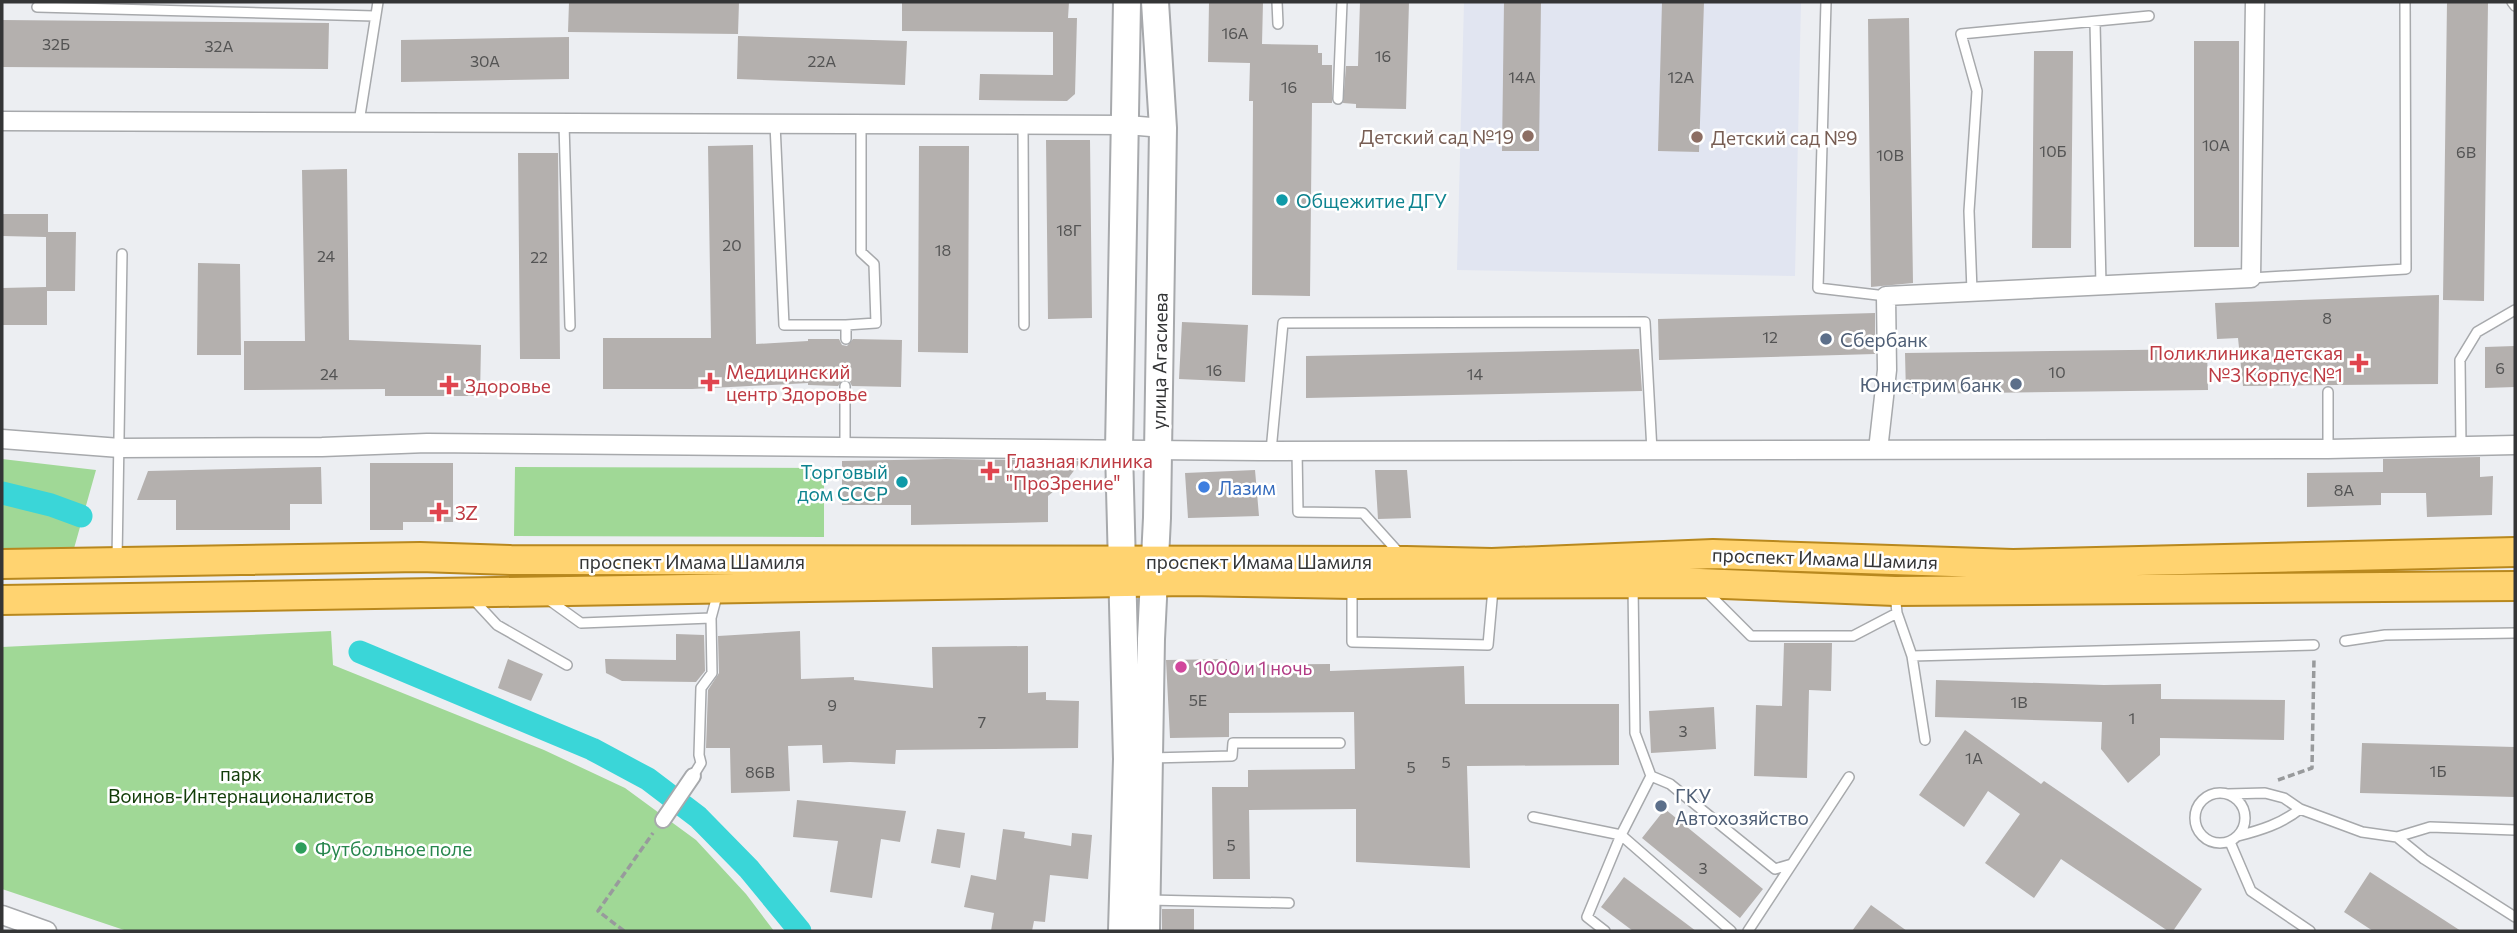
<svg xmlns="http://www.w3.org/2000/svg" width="2517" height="933" viewBox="0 0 2517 933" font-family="Commissioner,sans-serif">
  <rect width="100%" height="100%" fill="#eceef2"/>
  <path fill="#e1e5f1" d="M 1464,2 L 1801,2 L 1795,276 L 1457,270 Z"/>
  <path fill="#a0d896" d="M 2,459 L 96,470 L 73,552 L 2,553 Z
    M 515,467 L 824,468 L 824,537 L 514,536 Z
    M 331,631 L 333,665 L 544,750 L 625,788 L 696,840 L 746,894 L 774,931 L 127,931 L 2,889 L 2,647 Z"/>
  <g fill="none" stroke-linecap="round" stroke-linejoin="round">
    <path stroke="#3ad6d8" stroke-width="23" d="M 2,493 L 51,505 L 81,516
      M 360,652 L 592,749 L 648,779 L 698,817 L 749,869 L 800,931"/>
  </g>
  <path fill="#b4b0ae" d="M 569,2 L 739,2 L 738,34 L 568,32 Z
    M 902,2 L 1069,2 L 1068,18 L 1077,18 L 1075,94 L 1067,101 L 979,100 L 980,74 L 1053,75 L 1053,32 L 902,31 Z
    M 1209,2 L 1263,2 L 1262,44 L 1318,45 L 1318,53 L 1322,53 L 1322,65 L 1332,65 L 1332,103 L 1312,103 L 1310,296 L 1252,295 L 1253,101 L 1249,101 L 1250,63 L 1208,62 Z
    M 1360,2 L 1409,2 L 1406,109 L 1356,108 L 1356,104 L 1343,103 L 1346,66 L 1358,66 Z
    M 1504,2 L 1541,2 L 1539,151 L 1502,151 Z
    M 1662,2 L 1704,2 L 1699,152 L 1658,151 Z
    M 2447,2 L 2488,2 L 2484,301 L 2443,300 Z
    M 1909,18 L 1913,283 L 1871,287 L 1868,19 Z
    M 2,20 L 329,23 L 328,69 L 2,67 Z
    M 738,36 L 907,41 L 905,85 L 737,79 Z
    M 569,37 L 569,79 L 401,82 L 401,40 Z
    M 2194,41 L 2239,41 L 2239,247 L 2194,247 Z
    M 2034,51 L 2073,51 L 2071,248 L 2032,248 Z
    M 1046,140 L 1090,140 L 1092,318 L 1048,319 Z
    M 753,145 L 756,344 L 808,341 L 808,339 L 839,339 L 842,345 L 847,346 L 853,339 L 902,340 L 901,387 L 852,386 L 849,380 L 844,379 L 838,386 L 808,385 L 808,383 L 692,389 L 603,389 L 603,338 L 711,338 L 708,146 Z
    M 919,146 L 969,146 L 968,353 L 918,352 Z
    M 518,153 L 558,153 L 560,359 L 520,359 Z
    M 347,169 L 349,340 L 481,345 L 480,396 L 385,396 L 385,389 L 244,390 L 244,341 L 305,341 L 302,170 Z
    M 2,214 L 48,214 L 48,232 L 76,232 L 75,291 L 47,291 L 47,325 L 2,325 L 2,288 L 46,287 L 46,237 L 2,236 Z
    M 198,263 L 240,264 L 241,355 L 197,355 Z
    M 2439,295 L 2438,384 L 2243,386 L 2238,338 L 2217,339 L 2215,303 Z
    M 1875,313 L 1875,354 L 1659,360 L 1658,319 Z
    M 1182,322 L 1248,325 L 1245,382 L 1179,379 Z
    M 2515,346 L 2515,387 L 2485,388 L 2485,347 Z
    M 1639,349 L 1642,391 L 1306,398 L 1306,356 Z
    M 2207,349 L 2208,390 L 1906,394 L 1905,353 Z
    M 2480,457 L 2480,477 L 2493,476 L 2492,515 L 2427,517 L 2426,493 L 2381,493 L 2381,505 L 2307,507 L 2307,473 L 2383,472 L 2383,459 Z
    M 946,459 L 1081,461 L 1067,480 L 1048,496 L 1048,522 L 911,525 L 911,505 L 842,505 L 842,461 Z
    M 370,463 L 453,463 L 453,522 L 403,522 L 403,530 L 370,530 Z
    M 321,467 L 322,504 L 290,504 L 290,530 L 176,530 L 176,500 L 137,500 L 148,471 Z
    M 1255,470 L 1259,516 L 1188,518 L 1185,473 Z
    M 1375,470 L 1407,470 L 1411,518 L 1378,519 Z
    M 800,631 L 801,679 L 854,677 L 854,680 L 933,688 L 932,647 L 1028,646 L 1028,693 L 1046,692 L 1046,700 L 1079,701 L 1078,748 L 896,750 L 895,764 L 850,762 L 823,763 L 822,745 L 788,746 L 790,791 L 731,793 L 730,748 L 706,748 L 708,690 L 719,673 L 718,636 Z
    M 676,634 L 704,635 L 705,671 L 696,682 L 622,681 L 606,673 L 605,659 L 676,660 Z
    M 1784,643 L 1832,643 L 1831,691 L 1809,690 L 1807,778 L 1754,776 L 1756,705 L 1782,706 Z
    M 508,659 L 543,674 L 531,701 L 498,688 Z
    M 1227,659 L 1227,665 L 1330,664 L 1330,671 L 1464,666 L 1465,704 L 1619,704 L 1619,765 L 1467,766 L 1470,868 L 1356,862 L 1356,809 L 1249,810 L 1250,879 L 1213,879 L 1212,787 L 1248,787 L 1248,770 L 1355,769 L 1354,712 L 1229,713 L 1229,737 L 1170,738 L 1166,660 Z
    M 1936,680 L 2104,685 L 2161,684 L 2161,699 L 2285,700 L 2284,740 L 2160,738 L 2160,755 L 2128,783 L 2101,749 L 2102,722 L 1935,717 Z
    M 1714,707 L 1716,749 L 1651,753 L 1649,711 Z
    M 1965,730 L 2041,784 L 2044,781 L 2202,889 L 2173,931 L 2168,931 L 2061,859 L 2034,898 L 1985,863 L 2020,814 L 1988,791 L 1964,827 L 1919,795 Z
    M 2362,743 L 2515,747 L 2515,797 L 2360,793 Z
    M 797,800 L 906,811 L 900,842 L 881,839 L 872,898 L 830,892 L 838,841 L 793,837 Z
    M 1665,809 L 1763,889 L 1740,918 L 1642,838 Z
    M 937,829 L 965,833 L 960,868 L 931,863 Z
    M 1003,829 L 1025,832 L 1024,838 L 1071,846 L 1072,833 L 1092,835 L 1088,879 L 1050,875 L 1045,922 L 1034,921 L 1032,931 L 991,931 L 994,913 L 964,907 L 971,875 L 996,880 Z
    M 2370,872 L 2461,931 L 2373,931 L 2344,912 Z
    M 1624,877 L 1696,931 L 1633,931 L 1601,907 Z
    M 1871,905 L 1907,931 L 1852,931 Z
    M 1162,909 L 1194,909 L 1194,931 L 1162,931 Z"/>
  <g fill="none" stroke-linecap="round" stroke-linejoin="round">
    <g stroke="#a7a9ac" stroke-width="12">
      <path id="service" d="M 1277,2 L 1278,24
        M 1826,2 L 1818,288 L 1886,296
        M 2512,2 L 2515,6
        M 37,7 L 374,16
        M 2095,23 L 2101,285
        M 1338,99 L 1342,2
        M 359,122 L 378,2
        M 564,124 L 570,326
        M 775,124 L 784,325 L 846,325 L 846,339
        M 1023,126 L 1024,325
        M 2251,278 L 2406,269 L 2405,2
        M 1972,291 L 1969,211 L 1977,91 L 1961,34 L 2149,16
        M 846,325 L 876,323 L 874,264 L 861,252 L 861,125
        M 2461,446 L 2460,360 L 2477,332 L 2515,310
        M 845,447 L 845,386
        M 2328,449 L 2328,392
        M 1297,450 L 1298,512 L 1363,513 L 1400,554
        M 1271,451 L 1283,323 L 1645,322 L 1652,451
        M 117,560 L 122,254
        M 1633,585 L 1635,733 L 1651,776 L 1670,784 L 1775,869 L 1792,864 L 1849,777
        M 1352,586 L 1352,642 L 1488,645 L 1493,589
        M 1705,590 L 1751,636 L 1853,636 L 1897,613
        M 1895,593 L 1897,613 L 1912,656 L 2314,645
        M 472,598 L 497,625 L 567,665
        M 549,600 L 581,623 L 711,618 L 718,592
        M 2345,641 L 2385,635 L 2515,633
        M 1912,656 L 1925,740
        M 1150,758 L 1232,756 L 1233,743 L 1340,743
        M 693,776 L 701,763 L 699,755 L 701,688 L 712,673 L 711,618
        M 1651,776 L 1621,835 L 1731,931
        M2195 818a25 25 0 1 1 50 0a25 25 0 1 1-50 0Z
        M 2228,794 L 2265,793 L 2284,798 L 2300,809 L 2362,832 L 2397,837 L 2430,827 L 2515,830
        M 1533,817 L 1621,835 L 1587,917 L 1605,931
        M 2238,836 C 2261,830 2281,824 2300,809
        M 2397,837 L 2424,859 L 2515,917
        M 2230,842 L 2251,891 L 2310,931
        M 1148,900 L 1289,903
        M 1748,931 L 1792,864"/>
    </g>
    <g stroke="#a7a9ac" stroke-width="18">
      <path id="pedestrian" d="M 663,820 L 693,776"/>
    </g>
    <g stroke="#a7a9ac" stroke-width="21">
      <path id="minor" d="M 2,121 L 1127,125 L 1163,128
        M 2,439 L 120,448 L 322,447 L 427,443 L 1260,451 L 2328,449 L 2515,445
        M 1878,450 L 1887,370 L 1886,296 L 2251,278 L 2255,2
        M 2,915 L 47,931"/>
    </g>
    <g stroke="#a7a9ac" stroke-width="30">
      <path id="secondary" d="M 1122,931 L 1127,759 L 1119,450 L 1127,2
        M 1146,931 L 1151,639 L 1157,518 L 1163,128 L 1155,2"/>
    </g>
    <g stroke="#b8881e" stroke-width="32">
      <path id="primary" d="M 2,564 L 420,557 L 511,560 L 1406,561 L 1492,563 L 1713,554 L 2013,564 L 2515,552
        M 2,600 L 1188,581 L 1352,584 L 1699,583 L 1895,591 L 2515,586"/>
    </g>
    <path stroke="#989a9c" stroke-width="3.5" stroke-dasharray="7 3.5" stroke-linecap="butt" d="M 2278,780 L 2312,768 L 2314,658
      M 624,931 L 598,911 L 653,833"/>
    <use href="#service" stroke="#fff" stroke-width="9"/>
    <use href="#pedestrian" stroke="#fff" stroke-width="14"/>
    <use href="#minor" stroke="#fff" stroke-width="18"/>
    <use href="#secondary" stroke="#fff" stroke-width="26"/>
    <use href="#primary" stroke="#ffd370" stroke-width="28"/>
  </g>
  <g fill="#8d6e63" stroke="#fff" stroke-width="2.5">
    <circle cx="1528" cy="136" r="7"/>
    <circle cx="1697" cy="137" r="7"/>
  </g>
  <g fill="#0f9aa8" stroke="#fff" stroke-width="2.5">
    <circle cx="1282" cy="200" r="7"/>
    <circle cx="902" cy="482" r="7"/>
  </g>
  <g fill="#5c6f8a" stroke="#fff" stroke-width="2.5">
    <circle cx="1826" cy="339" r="7"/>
    <circle cx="2016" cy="384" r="7"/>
    <circle cx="1661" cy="806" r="7"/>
  </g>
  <g fill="#e0444e" stroke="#fff" stroke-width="2.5">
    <path d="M2355.5 352.5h7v7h7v7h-7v7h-7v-7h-7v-7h7z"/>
    <path d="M706.5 371.5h7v7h7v7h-7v7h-7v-7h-7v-7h7z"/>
    <path d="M445.5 374.5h7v7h7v7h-7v7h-7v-7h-7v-7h7z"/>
    <path d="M986.5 460.5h7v7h7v7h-7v7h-7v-7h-7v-7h7z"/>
    <path d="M435.5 501.5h7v7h7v7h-7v7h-7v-7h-7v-7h7z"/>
  </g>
  <circle fill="#3f7fe0" stroke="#fff" stroke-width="2.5" cx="1204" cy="487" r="7"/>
  <circle fill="#d1479c" stroke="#fff" stroke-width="2.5" cx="1181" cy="667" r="7"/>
  <circle fill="#2e9e5b" stroke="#fff" stroke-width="2.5" cx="301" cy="848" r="7"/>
  <g text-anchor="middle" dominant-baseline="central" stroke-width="5" stroke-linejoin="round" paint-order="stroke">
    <g font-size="16" fill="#545454">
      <text x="1235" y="32">16А</text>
      <text x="56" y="43">32Б</text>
      <text x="219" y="45">32А</text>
      <text x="1383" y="55">16</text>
      <text x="485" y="60">30А</text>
      <text x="822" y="60">22А</text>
      <text x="1522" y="76">14А</text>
      <text x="1681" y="76">12А</text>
      <text x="1289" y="86">16</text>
      <text x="2216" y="144">10А</text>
      <text x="2053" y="150">10Б</text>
      <text x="2466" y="151">6В</text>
      <text x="1890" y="154">10В</text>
      <text x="1069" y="229">18Г</text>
      <text x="732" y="244">20</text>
      <text x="943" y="249">18</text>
      <text x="326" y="255">24</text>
      <text x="539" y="256">22</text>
      <text x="2327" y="317">8</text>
      <text x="1770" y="336">12</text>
      <text x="2500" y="367">6</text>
      <text x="1214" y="369">16</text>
      <text x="2057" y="371">10</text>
      <text x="329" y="373">24</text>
      <text x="1475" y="373">14</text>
      <text x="2344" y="489">8А</text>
      <text x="1198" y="699">5Е</text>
      <text x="2019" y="701">1В</text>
      <text x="832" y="704">9</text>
      <text x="2132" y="717">1</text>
      <text x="982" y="721">7</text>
      <text x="1683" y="730">3</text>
      <text x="1974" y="757">1А</text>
      <text x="1446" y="761">5</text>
      <text x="1411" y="766">5</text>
      <text x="2438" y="770">1Б</text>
      <text x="760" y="771">86В</text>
      <text x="1231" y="844">5</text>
      <text x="1703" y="867">3</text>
    </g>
    <g font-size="19" fill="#785e54" stroke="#fff" text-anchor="end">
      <text x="1514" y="136">Детский сад №19</text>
      <text x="1711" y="137" text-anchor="start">Детский сад №9</text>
    </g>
    <g font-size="19" fill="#0d838f" stroke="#fff" text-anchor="start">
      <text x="1296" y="200">Общежитие ДГУ</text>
      <text x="888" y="471" text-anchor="end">Торговый<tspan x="888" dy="22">дом СССР</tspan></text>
    </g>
    <g font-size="19" fill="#4e5e75" stroke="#fff" text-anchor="start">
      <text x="1840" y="339">Сбербанк</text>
      <text x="2002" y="384" text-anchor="end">Юнистрим банк</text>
      <text x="1675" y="795">ГКУ<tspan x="1675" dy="22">Автохозяйство</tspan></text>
    </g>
    <g font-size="19" fill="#be3a42" stroke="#fff" text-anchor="start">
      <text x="2343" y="352" text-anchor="end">Поликлиника детская<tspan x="2343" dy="22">№3 Корпус №1</tspan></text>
      <text x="726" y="371">Медицинский<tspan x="726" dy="22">центр Здоровье</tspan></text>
      <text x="465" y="385">Здоровье</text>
      <text x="1006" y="460">Глазная клиника<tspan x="1006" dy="22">"ПроЗрение"</tspan></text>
      <text x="455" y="512">3Z</text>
    </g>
    <g font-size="19" fill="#343536" stroke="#fff">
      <text transform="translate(1159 361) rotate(-89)">улица Агасиева</text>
      <text transform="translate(1825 558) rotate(2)">проспект Имама Шамиля</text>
      <text x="692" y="561">проспект Имама Шамиля</text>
      <text x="1259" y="561">проспект Имама Шамиля</text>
    </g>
    <g font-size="19" fill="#366cbe" stroke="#fff" text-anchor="start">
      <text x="1218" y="487">Лазим</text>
    </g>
    <g font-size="19" fill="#b23c85" stroke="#fff" text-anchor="start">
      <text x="1195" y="667">1000 и 1 ночь</text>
    </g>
    <g font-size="19" fill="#113c08" stroke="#fff">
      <text x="241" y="773">парк<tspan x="241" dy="22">Воинов-Интернационалистов</tspan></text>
    </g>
    <g font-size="19" fill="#27864d" stroke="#fff" text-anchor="start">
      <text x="315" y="848">Футбольное поле</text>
    </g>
  </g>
  <rect width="2517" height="933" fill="none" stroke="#343536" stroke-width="7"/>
</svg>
